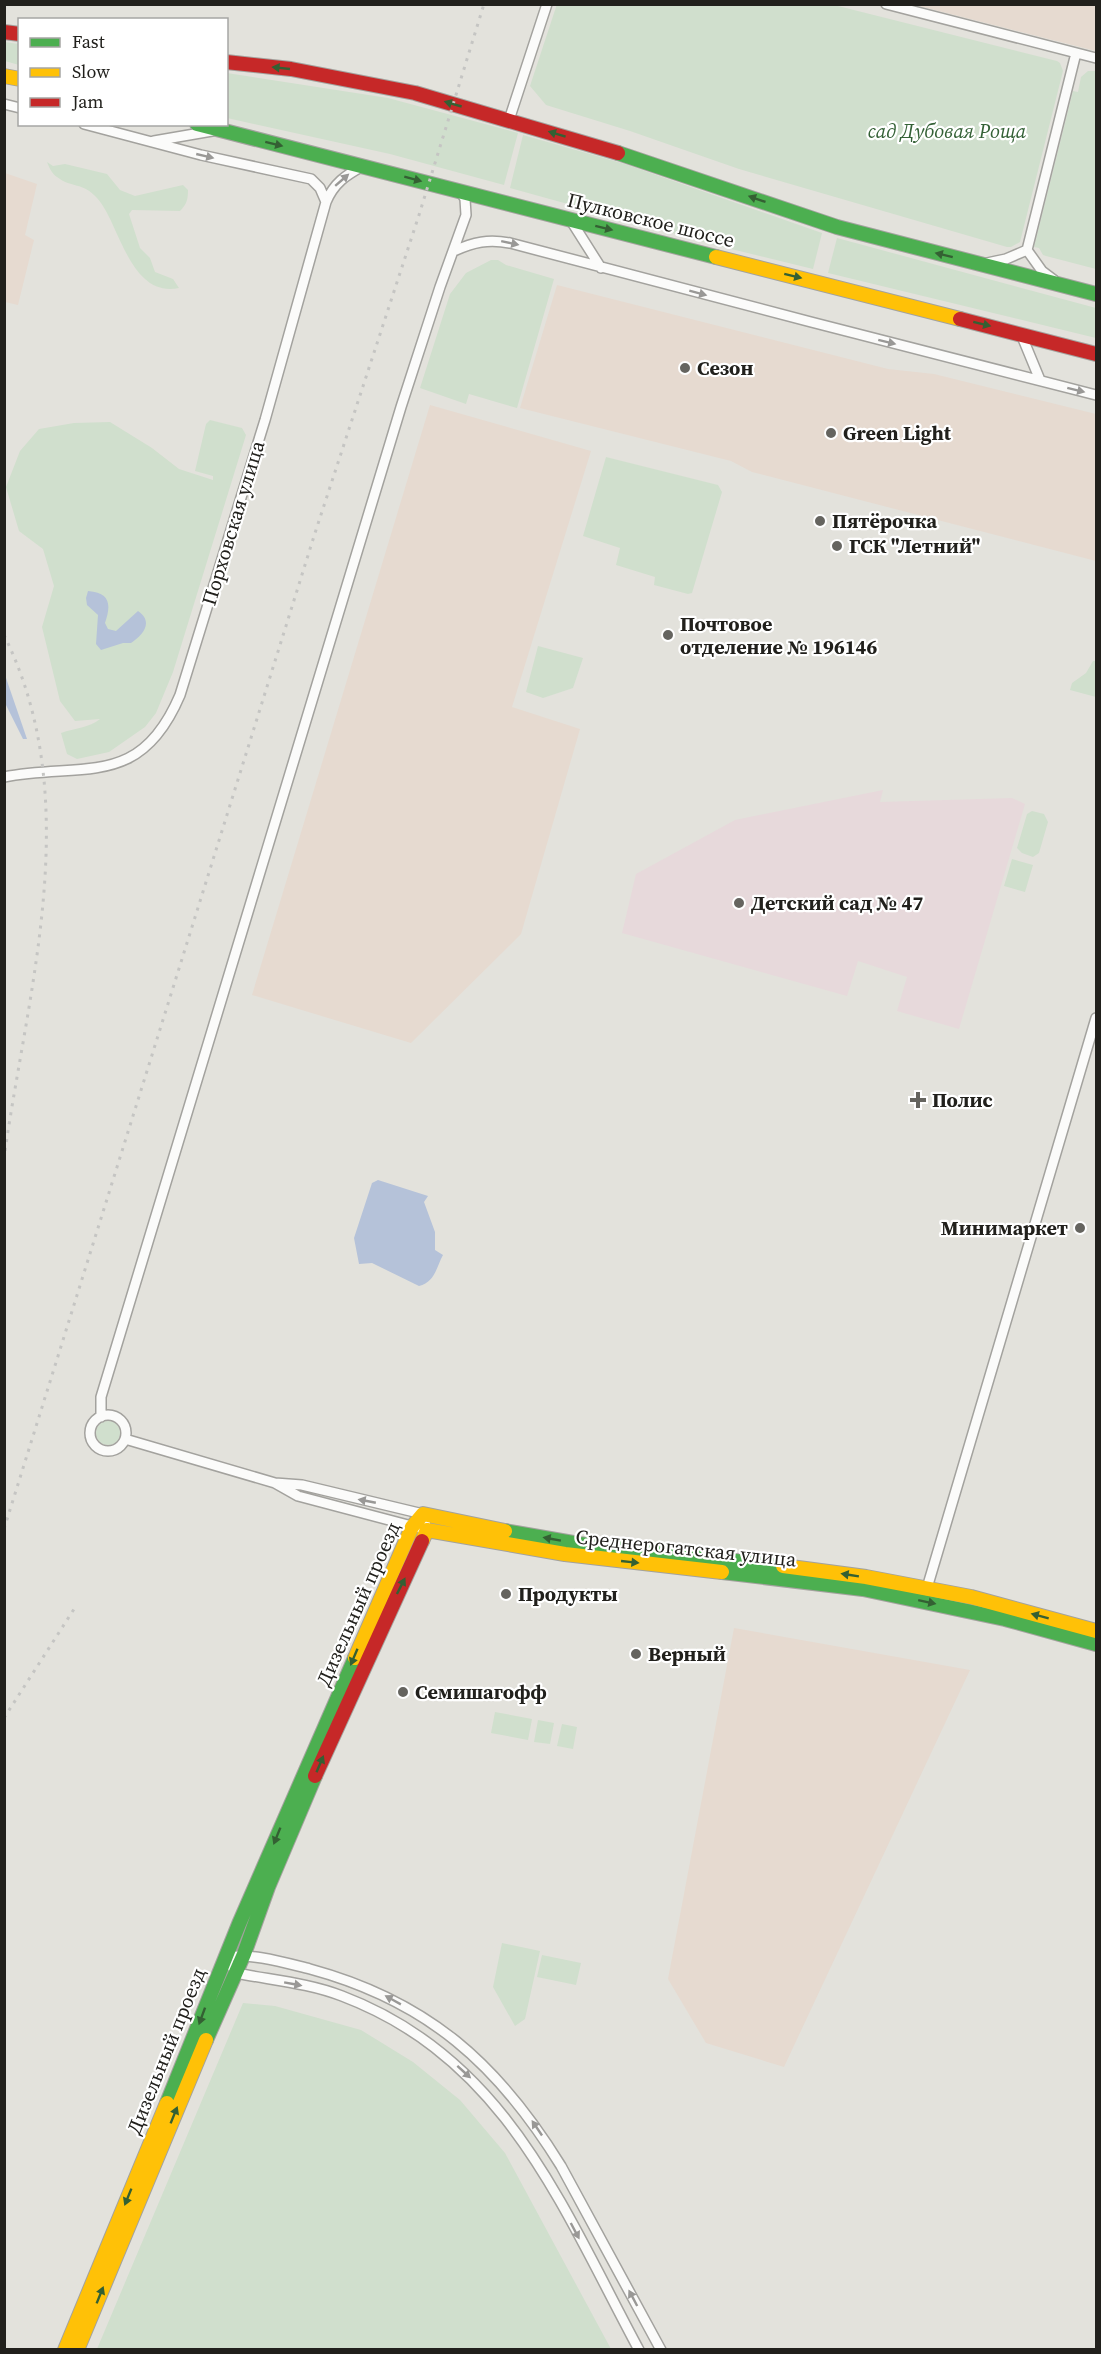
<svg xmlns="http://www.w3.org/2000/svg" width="1101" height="2354" viewBox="0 0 1101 2354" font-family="'Source Serif 4',serif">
  <rect width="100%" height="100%" fill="#e3e2dc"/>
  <path fill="#e6dad0" d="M 915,5 L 1096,5 L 1096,51 Z
    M 5,173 L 37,184 L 25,235 L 34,240 L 18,305 L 5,302 Z
    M 557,285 L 888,369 L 934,374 L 1096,414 L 1096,561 L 752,472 L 731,461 L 520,408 Z
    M 430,405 L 591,451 L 512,707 L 580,729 L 521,934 L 411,1043 L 252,995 Z
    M 734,1628 L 970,1670 L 784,2067 L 706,2043 L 668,1979 Z"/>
  <path fill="#e7d9db" d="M 883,790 L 880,802 L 1012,798 L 1025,804 L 959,1029 L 897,1011 L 907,977 L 858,961 L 847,996 L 622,933 L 636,874 L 735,820 Z"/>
  <path fill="#d0dfcd" d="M 557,4 L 834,5 L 1057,61 L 1060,63 L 1063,71 L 1020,242 L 1011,247 L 1007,247 L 739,169 L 630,131 L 546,105 L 530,86 Z
    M 4,42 L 19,44 L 19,65 L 5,61 Z
    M 1088,71 L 1096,71 L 1096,269 L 1046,256 L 1043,255 L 1039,248 L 1034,247 L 1073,91 L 1078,92 L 1081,77 Z
    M 227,73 L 388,98 L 518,133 L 504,185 L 390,154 L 227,118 Z
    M 523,135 L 625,164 L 822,233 L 813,269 L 723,247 L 510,188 Z
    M 47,162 L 53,166 L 65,164 L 107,174 L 120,190 L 135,196 L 183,185 L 188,190 C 188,199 187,204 180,211 L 132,210 L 129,214 L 140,248 L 150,258 L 155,272 L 173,279 L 179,288 C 129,298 120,223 97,198 C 83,182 71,188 57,177 C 52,174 49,167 47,162 Z
    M 837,238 L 1096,308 L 1096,338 L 828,273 Z
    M 491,260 L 498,260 L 506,265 L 554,279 L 517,408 L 469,394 L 466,404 L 420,388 L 450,294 L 466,273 Z
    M 210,420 L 242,428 L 246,435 L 173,672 L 156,713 L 145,727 L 109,752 L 77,759 L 67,754 L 61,733 C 75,728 89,728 100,719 L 75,721 L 60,701 L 42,627 L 54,586 L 43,549 L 19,531 L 6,487 L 20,451 L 39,429 L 74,423 L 110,422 L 152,448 L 179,469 L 213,480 L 213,476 L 195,471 L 206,424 Z
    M 606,457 L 718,485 L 722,492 L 692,593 L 688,594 L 654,585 L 655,577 L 616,565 L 620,548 L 583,536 Z
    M 538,646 L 583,658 L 573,688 L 543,698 L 526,692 Z
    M 1093,661 L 1096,661 L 1096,697 L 1070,690 L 1072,683 L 1086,673 Z
    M 1032,811 L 1044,814 L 1048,822 L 1039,853 L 1033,857 L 1022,853 L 1017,848 L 1027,814 Z
    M 1012,859 L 1033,865 L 1025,892 L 1004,886 Z
    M96 1433a12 12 0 1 1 24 0a12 12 0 1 1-24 0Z
    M 495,1712 L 532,1719 L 528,1740 L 491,1733 Z
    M 538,1720 L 554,1723 L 550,1744 L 534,1742 Z
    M 562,1724 L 577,1727 L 573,1749 L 557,1746 Z
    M 502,1943 L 540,1951 L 525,2019 L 515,2026 L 493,1987 Z
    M 542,1955 L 581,1963 L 576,1985 L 537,1977 Z
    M 243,2003 L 275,2006 L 361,2030 L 413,2062 L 460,2100 L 505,2153 L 611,2349 L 97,2349 Z"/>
  <path fill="#b5c2d9" d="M 88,591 C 111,593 111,605 105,623 L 108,629 L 116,631 L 138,611 C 154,622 143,635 131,643 L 123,643 L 101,650 L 96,644 L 98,615 L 87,605 L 86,598 Z
    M 5,675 L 27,739 L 23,739 L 5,703 Z
    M 378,1180 L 428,1196 L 424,1202 L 435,1232 L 435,1250 L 443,1255 C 436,1268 435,1282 419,1286 L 372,1263 L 359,1264 L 354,1238 L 372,1183 Z"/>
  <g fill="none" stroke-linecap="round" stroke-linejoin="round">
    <g stroke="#a3a29e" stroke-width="12">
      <path id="street" d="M 886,4 L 1096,58
        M 4,104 L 20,108
        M 509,120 L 547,4
        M 84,124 L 201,155 L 311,179 L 320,188 L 326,202
        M 154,141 L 212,131
        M 570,219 L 601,268
        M 454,251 C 474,242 488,239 510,243 L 811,322 L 1096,395
        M 987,263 L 1006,259 L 1027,250
        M 1054,280 L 1042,271 L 1027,250 L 1076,53
        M 1021,334 L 1040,380
        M 4,777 C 85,762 140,789 180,695 L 265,420 L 326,202 C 334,183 346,175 363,166
        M90 1433a18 18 0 1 1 36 0a18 18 0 1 1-36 0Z
        M 101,1417 L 101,1397 L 401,407 L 440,287 L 466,215 L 465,199 L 461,192
        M 125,1439 L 275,1483 L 298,1496 L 427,1530 L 423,1514 L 302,1485 L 275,1483
        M 927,1588 L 1096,1018
        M 639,2350 C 562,2207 506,2058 342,1996 C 309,1983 271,1980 236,1973 L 225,1957 C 253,1953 282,1962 310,1969 C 428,2001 498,2064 561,2166 L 661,2350"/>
    </g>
    <g stroke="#a3a29e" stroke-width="16">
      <path id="fast" d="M 197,124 L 716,257
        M 618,153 L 837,227 L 1096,294
        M 505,1531 L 579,1544 L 783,1566
        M 722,1572 L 863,1589 L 1005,1619 L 1096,1644
        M 206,2040 L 244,1954 L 268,1887 L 315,1776
        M 167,2103 L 239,1924 L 355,1658"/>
    </g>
    <g stroke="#a3a29e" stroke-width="16">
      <path id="slow" d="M 4,76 L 20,79
        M 716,257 L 960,319
        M 422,1541 L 427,1530 L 565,1554 L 722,1572
        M 783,1566 L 866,1577 L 971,1597 L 1096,1631
        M 355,1658 L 412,1527 L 423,1514 L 505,1531
        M 65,2350 L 167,2103
        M 77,2350 L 206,2040"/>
    </g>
    <g stroke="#a3a29e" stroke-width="16">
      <path id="jam" d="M 4,32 L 20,34
        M 226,62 L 291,69 L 415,93 L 618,153
        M 960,319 L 1096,354
        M 315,1776 L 422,1541"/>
    </g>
    <use href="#street" stroke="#fbfbfa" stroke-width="9"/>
    <use href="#fast" stroke="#4caf50" stroke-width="14"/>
    <use href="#slow" stroke="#ffc107" stroke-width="14"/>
    <use href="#jam" stroke="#c62828" stroke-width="14"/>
    <path stroke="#c5c5c3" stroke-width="3" stroke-dasharray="3 6" stroke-linecap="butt" d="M 4,635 C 86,800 28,987 4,1158
      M 4,1529 L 315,533 L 419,215 L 484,4
      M 4,1718 L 76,1606"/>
  </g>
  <defs><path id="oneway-solid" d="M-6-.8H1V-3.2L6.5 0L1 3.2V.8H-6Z" transform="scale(1.5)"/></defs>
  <g fill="#346033">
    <use href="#oneway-solid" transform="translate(281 68) rotate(-174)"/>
    <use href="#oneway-solid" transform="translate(453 104) rotate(-164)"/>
    <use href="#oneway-solid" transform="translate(557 134) rotate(-163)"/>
    <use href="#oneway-solid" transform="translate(274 144) rotate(14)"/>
    <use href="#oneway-solid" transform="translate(413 179) rotate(15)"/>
    <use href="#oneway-solid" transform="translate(757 199) rotate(-161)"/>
    <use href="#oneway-solid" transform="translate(604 228) rotate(14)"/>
    <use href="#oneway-solid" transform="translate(944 255) rotate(-166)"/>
    <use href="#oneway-solid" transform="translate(793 276) rotate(14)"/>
    <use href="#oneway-solid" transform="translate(982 324) rotate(14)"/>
    <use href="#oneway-solid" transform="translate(552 1539) rotate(-170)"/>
    <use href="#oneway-solid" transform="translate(630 1562) rotate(6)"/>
    <use href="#oneway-solid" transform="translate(850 1575) rotate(-171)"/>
    <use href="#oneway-solid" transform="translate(401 1586) rotate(-63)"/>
    <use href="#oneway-solid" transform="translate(927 1602) rotate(12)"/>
    <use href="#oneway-solid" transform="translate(1040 1616) rotate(-165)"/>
    <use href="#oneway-solid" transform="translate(354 1657) rotate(113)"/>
    <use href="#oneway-solid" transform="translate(320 1764) rotate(-67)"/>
    <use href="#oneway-solid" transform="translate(277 1836) rotate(112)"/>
    <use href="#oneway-solid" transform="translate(202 2016) rotate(110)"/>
    <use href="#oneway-solid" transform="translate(174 2115) rotate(-68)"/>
    <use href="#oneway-solid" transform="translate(128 2197) rotate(112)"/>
    <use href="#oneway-solid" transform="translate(100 2295) rotate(-68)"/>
  </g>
  <g fill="#999896">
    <use href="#oneway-solid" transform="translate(205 156) rotate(13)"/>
    <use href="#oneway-solid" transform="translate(342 180) rotate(-41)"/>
    <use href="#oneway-solid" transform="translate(510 243) rotate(12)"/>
    <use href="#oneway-solid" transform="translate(698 293) rotate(15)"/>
    <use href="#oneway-solid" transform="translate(887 342) rotate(14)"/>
    <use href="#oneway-solid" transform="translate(1076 390) rotate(14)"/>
    <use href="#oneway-solid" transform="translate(367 1501) rotate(-169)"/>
    <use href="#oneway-solid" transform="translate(293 1984) rotate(10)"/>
    <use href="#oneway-solid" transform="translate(393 2000) rotate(-151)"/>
    <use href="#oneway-solid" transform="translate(464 2072) rotate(42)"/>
    <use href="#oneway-solid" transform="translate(537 2128) rotate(-124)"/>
    <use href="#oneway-solid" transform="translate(575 2231) rotate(62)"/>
    <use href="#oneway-solid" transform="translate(633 2298) rotate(-118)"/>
  </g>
  <g fill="#65645f" stroke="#fff" stroke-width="2">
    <circle cx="685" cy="368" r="6"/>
    <circle cx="831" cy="433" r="6"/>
    <circle cx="820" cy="521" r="6"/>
    <circle cx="837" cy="546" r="6"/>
    <circle cx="668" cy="635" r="6"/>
    <circle cx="739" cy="903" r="6"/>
    <path d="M915 1091h6v6h6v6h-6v6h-6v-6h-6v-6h6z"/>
    <circle cx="1080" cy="1228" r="6"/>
    <circle cx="506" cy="1594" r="6"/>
    <circle cx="636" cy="1654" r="6"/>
    <circle cx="403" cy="1692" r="6"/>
  </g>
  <g text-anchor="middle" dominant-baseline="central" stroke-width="4.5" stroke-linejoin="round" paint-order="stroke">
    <g font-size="20" font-style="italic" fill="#346136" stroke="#fff">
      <text x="947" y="131">сад Дубовая Роща</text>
    </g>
    <g font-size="20" fill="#21201c" stroke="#fff">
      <text transform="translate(651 220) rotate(14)">Пулковское шоссе</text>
      <text transform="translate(233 523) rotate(-73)">Порховская улица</text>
      <text transform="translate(686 1548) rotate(6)">Среднерогатская улица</text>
      <text transform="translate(358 1604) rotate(-66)">Дизельный проезд</text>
      <text transform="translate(166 2051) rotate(-68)">Дизельный проезд</text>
    </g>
    <g font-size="20" font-weight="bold" fill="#21201c" stroke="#fff" text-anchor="start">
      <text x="697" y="368">Сезон</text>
      <text x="843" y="433">Green Light</text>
      <text x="832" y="521">Пятёрочка</text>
      <text x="849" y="546">ГСК "Летний"</text>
      <text x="680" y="624">Почтовое<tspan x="680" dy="23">отделение № 196146</tspan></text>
      <text x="751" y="903">Детский сад № 47</text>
      <text x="932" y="1100">Полис</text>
      <text x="1068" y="1228" text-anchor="end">Минимаркет</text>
      <text x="518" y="1594">Продукты</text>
      <text x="648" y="1654">Верный</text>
      <text x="415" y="1692">Семишагофф</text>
    </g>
  </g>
  <rect width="1101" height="2354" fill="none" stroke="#21201c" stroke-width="12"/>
  <rect x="18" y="18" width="210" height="108" fill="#ffffff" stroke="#a6a6a4" stroke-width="1.5"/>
  <rect x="30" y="38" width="30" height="9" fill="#4caf50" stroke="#a6a6a4" stroke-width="1.5"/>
  <text x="72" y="48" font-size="18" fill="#21201c">Fast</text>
  <rect x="30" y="68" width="30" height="9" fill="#ffc107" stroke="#a6a6a4" stroke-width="1.5"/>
  <text x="72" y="78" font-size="18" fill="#21201c">Slow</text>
  <rect x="30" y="98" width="30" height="9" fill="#c62828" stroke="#a6a6a4" stroke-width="1.5"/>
  <text x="72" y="108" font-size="18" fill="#21201c">Jam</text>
</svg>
